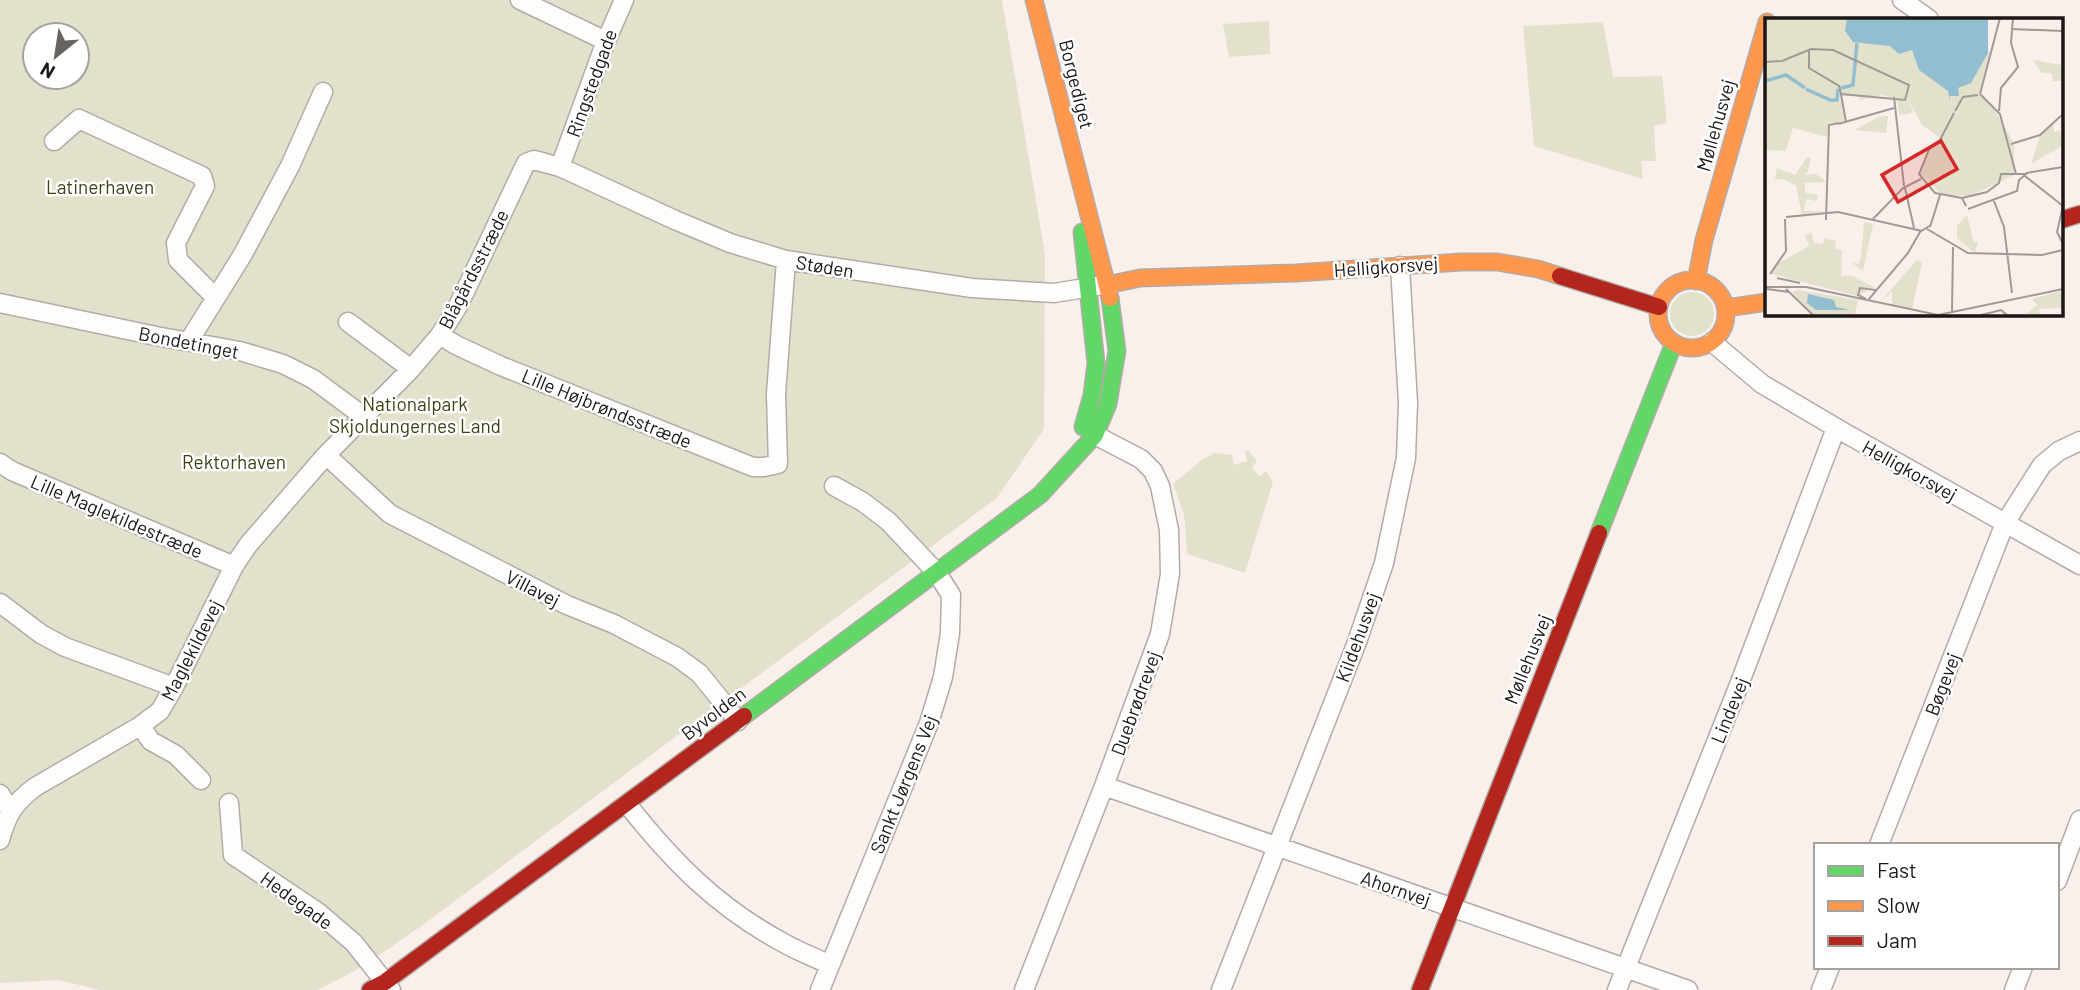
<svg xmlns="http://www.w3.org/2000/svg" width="2080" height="990" viewBox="0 0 2080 990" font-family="Barlow,sans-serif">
  <rect width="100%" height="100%" fill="#f9f0ec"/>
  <path fill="#e3e1cc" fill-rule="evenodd" d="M 0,0 L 1002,0 L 1045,254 L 1044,429 L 997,498 L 420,927 L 360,968 L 318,990 L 100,990 L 59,980 L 0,983 ZM 35,35 L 77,35 L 77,77 L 35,77 Z
    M 1269,21 L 1270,54 L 1229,57 L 1223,24 Z
    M 1603,22 L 1613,77 L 1662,76 L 1667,123 L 1654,126 L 1656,161 L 1641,161 L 1643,179 L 1534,146 L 1523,26 Z
    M1670 314a22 22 0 1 1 44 0a22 22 0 1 1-44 0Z
    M 1248,450 L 1257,461 L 1252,468 L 1260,476 L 1266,471 L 1273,482 L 1245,573 L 1187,554 L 1184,514 L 1173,484 L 1203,459 L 1215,453 L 1232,455 L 1234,465 L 1247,461 L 1245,452 Z"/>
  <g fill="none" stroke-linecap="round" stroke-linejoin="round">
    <g stroke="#b2aba8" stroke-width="21">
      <path id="street" d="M 520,0 L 606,41
        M 1902,0 L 1929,19
        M 54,141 L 79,119 L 202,176 L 205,186 L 176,243 L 178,260 L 215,297
        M 560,167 L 606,41 L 624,0
        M 0,303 L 156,336 L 240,351 L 283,364 L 313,379 L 363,416
        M 348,322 L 411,369
        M 440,335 L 456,345 L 501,366 L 753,467 L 764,467 L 778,464 L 776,394 L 786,260
        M 189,341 L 243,254 L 290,166 L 323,92
        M 1712,342 L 1762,384 L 1845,433 L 2080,565
        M 326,455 L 390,514 L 567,605 L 614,624 L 677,657 L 699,673 L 738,721
        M 0,463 L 12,471 L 234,566
        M 0,603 L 41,634 L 65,647 L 174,687
        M 140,726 L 151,741 L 176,755 L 201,780
        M 1104,786 L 1688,990
        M 0,794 L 10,810
        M 229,803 L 233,855 L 319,913 L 354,943 L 391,990
        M 627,804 C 672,861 717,907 782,942 C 797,951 814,957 830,965
        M 0,840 C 7,814 14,803 35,787 L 140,726 L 160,711 L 174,687 L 234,566 L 248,545 L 326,455 L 411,369 L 440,335 L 458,306 L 470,281 L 526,163 L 534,160 L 560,167 L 675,220 L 730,243 L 786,260 L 972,288 L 1054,293 L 1097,286
        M 1879,845 L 2005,523 L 2042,465 L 2059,451 L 2080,441
        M 2057,881 L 2080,820
        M 820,990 L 929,723 L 943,677 L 950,633 L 951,595 L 937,573 L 888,521 L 863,502 L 834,486
        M 1024,990 L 1104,786 L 1160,634 L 1170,574 L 1169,530 L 1160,486 L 1153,471 L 1141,459 L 1095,435
        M 1221,990 L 1357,642 L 1384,563 L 1406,458 L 1408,403 L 1400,266
        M 1617,990 L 1739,685 L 1836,428
        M 1821,990 L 1830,967
        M 2014,990 L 2023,967"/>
    </g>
    <g stroke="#b2aba8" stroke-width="19">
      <path id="fast" d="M 1082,232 L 1096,363 L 1092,395 L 1083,427
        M 1599,533 L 1674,343
        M 744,716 L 1040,495 L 1095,435 L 1108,404 L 1117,351 L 1110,298"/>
    </g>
    <g stroke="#b2aba8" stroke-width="19">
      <path id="slow" d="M 1034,0 L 1110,298
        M1658 314a34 34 0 1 1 68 0a34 34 0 1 1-68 0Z
        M 1696,281 L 1704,240 L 1767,22
        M 1107,285 L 1140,278 L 1296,273 L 1461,262 L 1497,262 L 1538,269 L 1560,276
        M 1726,308 L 1767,302"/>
    </g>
    <g stroke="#b2aba8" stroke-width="19">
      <path id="jam" d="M 2061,220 L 2080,214
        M 1560,276 L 1659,307
        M 370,990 L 385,982 L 744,716
        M 1420,990 L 1599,533"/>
    </g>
    <use href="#street" stroke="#fefdfc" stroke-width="18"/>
    <use href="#fast" stroke="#63d668" stroke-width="16"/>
    <use href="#slow" stroke="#ff974d" stroke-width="16"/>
    <use href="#jam" stroke="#b3261e" stroke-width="16"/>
  </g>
  <g text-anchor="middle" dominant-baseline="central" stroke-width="5" stroke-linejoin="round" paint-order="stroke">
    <g font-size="19" fill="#1c1714" stroke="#fff">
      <text transform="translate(591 83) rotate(-70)">Ringstedgade</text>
      <text transform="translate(1077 84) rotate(76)">Borgediget</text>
      <text transform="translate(1715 125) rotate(-74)">Møllehusvej</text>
      <text transform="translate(825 266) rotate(9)">Støden</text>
      <text transform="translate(1386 266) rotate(-4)">Helligkorsvej</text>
      <text transform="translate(473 269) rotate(-63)">Blågårdsstræde</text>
      <text transform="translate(189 342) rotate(11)">Bondetinget</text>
      <text transform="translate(607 408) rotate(22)">Lille Højbrøndsstræde</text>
      <text transform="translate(1910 470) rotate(29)">Helligkorsvej</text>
      <text transform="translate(117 516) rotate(23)">Lille Maglekildestræde</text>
      <text transform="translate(533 588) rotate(27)">Villavej</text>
      <text transform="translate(1357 637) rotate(-70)">Kildehusvej</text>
      <text transform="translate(191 650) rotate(-63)">Maglekildevej</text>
      <text transform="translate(1527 659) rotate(-68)">Møllehusvej</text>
      <text transform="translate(1942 684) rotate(-69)">Bøgevej</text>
      <text transform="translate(1135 703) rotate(-70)">Duebrødrevej</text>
      <text transform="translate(1729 710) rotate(-68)">Lindevej</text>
      <text transform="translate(713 713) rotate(-37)">Byvolden</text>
      <text transform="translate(903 784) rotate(-68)">Sankt Jørgens Vej</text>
      <text transform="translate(1396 888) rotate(19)">Ahornvej</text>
      <text transform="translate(297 900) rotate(36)">Hedegade</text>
    </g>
    <g font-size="19" fill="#3f4114" stroke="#fff">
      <text x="100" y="186">Latinerhaven</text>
      <text x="415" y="403">Nationalpark<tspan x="415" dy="22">Skjoldungernes Land</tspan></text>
      <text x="234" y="461">Rektorhaven</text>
    </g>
  </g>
  <g transform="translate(1765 18)">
    <rect width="298" height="298" fill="#f9f0ec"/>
    <path d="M 0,0 L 223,0 L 220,29 L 225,35 L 214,75 L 228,88 L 249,126 L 249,157 L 205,178 L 176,176 L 155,155 L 166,129 L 175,120 L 157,107 L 144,83 L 148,95 L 134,97 L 132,81 L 117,77 L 95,82 L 94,77 L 76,77 L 79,103 L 65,105 L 62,119 L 28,110 L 21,133 L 0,132 ZM 268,42 L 297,47 L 297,63 L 288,63 L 286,55 L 277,55 ZM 123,98 L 121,115 L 90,112 L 113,99 ZM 288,106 L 289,114 L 295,112 L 297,128 L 254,153 L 266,146 L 275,118 ZM 42,139 L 46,140 L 43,154 L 39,157 L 51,156 L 62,164 L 40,165 L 40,175 L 54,177 L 51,183 L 41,181 L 39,193 L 61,193 L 37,197 L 31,168 L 18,161 L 10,162 L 12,150 L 30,157 ZM 202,197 L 209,225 L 213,224 L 210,235 L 192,220 L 192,208 ZM 99,204 L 108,206 L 98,253 L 86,244 L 93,246 L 96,240 ZM 46,214 L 49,225 L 58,226 L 59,220 L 71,223 L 70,230 L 77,232 L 76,259 L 85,257 L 109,269 L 115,266 L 92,278 L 6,256 L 11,247 L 44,228 L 40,218 ZM 152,242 L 157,244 L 147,292 L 127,287 L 127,274 L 115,284 ZM 33,272 L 93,282 L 90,296 L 49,297 L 27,274 ZM 297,273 L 297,290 L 274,291 L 275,297 L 261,296 L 272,287 L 267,281 Z" fill="#e3e1cc"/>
    <path d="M 82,0 L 223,0 L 223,35 L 206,65 L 193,70 L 194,78 L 185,78 L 185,83 L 183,73 L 154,52 L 147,32 L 134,36 L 125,28 L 88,24 L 80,13 ZM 43,276 L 69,282 L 71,289 L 85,292 L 51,292 L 42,285 Z" fill="#92becf"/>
    <path fill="none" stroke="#92becf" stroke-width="3.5" d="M 0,63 L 21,57 L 40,70M 76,70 L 88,67 L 92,25M 41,71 L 65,82 L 72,82 L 73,71"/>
    <path fill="none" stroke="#a19996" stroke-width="2" d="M 246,11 L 298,13M 44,32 L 44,50 L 74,68 L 76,76M 0,44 L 17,43 L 46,31 L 68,32 L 144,67 L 140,82 L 76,76M 76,76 L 81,104M 215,76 L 235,0M 129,79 L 139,168M 190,93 L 198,79 L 213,77M 234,93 L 236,70 L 253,49 L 246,25 L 248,0M 189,95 L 175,122 L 165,129 L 154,156 L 170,175 L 197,180 L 201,188M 73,106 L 129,90M 246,126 L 275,117 L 298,96M 261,155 L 298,149M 260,158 L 298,188M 140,170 L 149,210M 197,180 L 222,174 L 234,165 L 236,156 L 251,156M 229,183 L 239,209 L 247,275M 298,188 L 292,214 L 298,226M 203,191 L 252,173 L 254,162 L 261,156 L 251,156 L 235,96 L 215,76M 21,199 L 73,194 L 157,213M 108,201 L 138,170 L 156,161M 61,202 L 64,107 L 74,105M 165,209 L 175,177M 162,211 L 203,235 L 277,237 L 298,232M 5,256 L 21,233 L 20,201M 12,260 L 35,265M 0,269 L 41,269 L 173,297 L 298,271M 2,271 L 24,274M 21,271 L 49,298M 101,281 L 93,277 L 95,270 L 111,272M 104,281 L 143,235 L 155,214 L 166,207M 187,293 L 188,229M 212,298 L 236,292 L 243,298"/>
    <path fill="#d62828" fill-opacity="0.15" stroke="#d62828" stroke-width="3.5" d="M 176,123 L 192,151 L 133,184 L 117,157 Z"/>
    <rect width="298" height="298" fill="none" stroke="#1c1714" stroke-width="3.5"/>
  </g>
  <rect x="1814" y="843" width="245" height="126" fill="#ffffff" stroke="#a4a2a1" stroke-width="2"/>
  <rect x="1828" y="866" width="35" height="10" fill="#63d668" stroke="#a4a2a1" stroke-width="2"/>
  <text x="1877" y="878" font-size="21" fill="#1c1714">Fast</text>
  <rect x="1828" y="901" width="35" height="10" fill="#ff974d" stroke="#a4a2a1" stroke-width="2"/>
  <text x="1877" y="913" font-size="21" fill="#1c1714">Slow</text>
  <rect x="1828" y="936" width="35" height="10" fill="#b3261e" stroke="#a4a2a1" stroke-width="2"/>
  <text x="1877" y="948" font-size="21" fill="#1c1714">Jam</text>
  <g transform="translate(56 56) rotate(210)"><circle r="33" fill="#ffffff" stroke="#a4a2a1" stroke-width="2"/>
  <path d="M0-5L12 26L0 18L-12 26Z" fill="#696360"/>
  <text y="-10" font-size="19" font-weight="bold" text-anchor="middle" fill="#1c1714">N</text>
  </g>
</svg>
